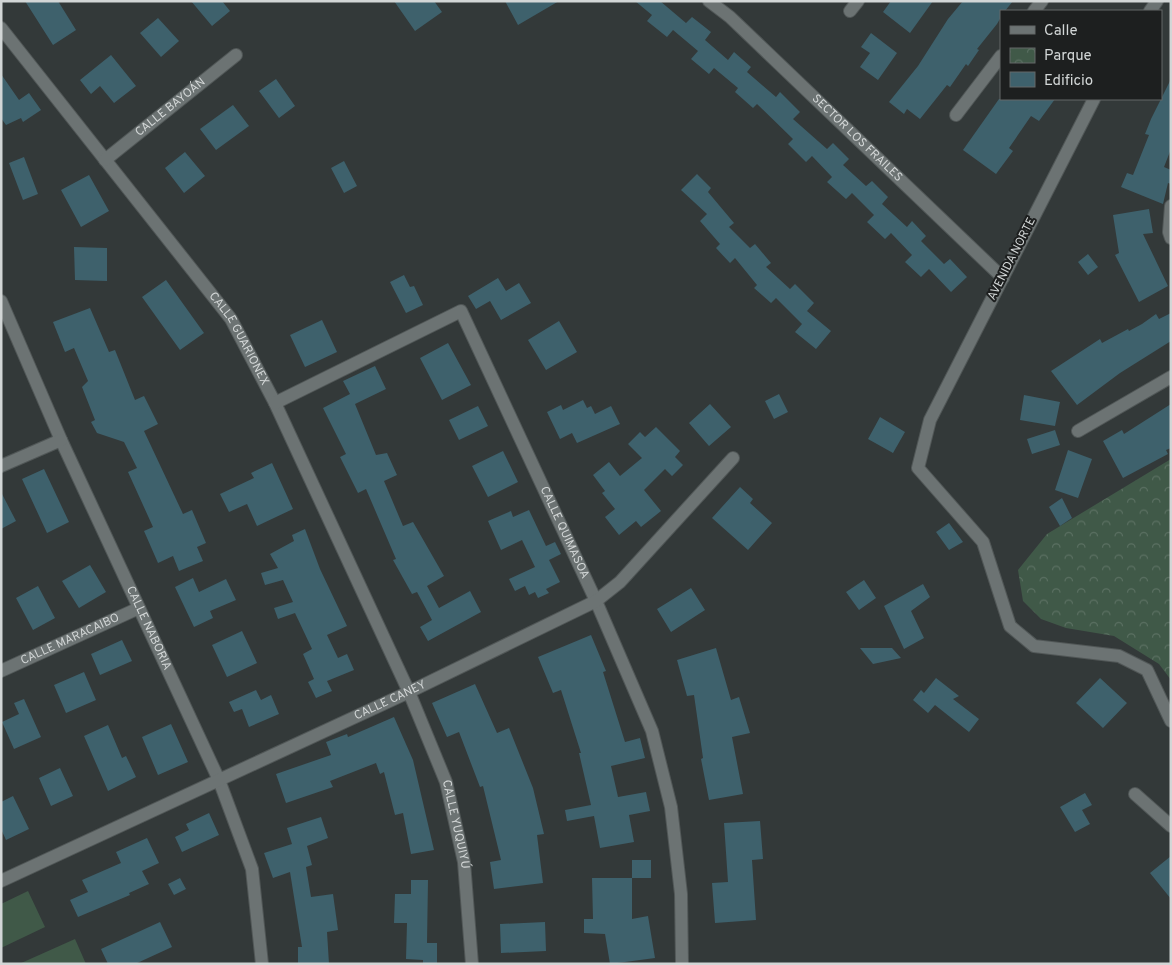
<svg xmlns="http://www.w3.org/2000/svg" width="1172" height="965" viewBox="0 0 1172 965" font-family="Overpass,sans-serif">
  <defs>
    <pattern id="park-crowns" width="20" height="18" patternUnits="userSpaceOnUse" patternTransform="scale(1.25)"><rect width="20" height="18" fill="#405948"/><path d="M2 6a3 3 0 1 1 6 0M12 15a3 3 0 1 1 6 0" fill="none" stroke="#5b7062"/></pattern>
  </defs>
  <rect width="100%" height="100%" fill="#333939"/>
  <path fill="url(#park-crowns)" d="M 1171,459 L 1171,680 L 1159,664 L 1114,636 L 1066,628 L 1041,619 L 1023,601 L 1018,570 L 1047,534 Z"/>
  <path fill="#405948" d="M 28,891 L 45,927 L 1,948 L 1,904 Z
    M 75,939 L 86,964 L 19,964 Z"/>
  <path fill="#3e616c" d="M 25,1 L 58,1 L 76,30 L 53,45 Z
    M 191,1 L 222,1 L 230,11 L 212,26 Z
    M 394,1 L 434,1 L 442,12 L 415,31 Z
    M 505,1 L 559,1 L 518,25 Z
    M 635,1 L 660,1 L 686,23 L 692,17 L 711,32 L 705,40 L 728,60 L 734,52 L 751,67 L 747,72 L 776,97 L 780,92 L 800,112 L 793,119 L 827,149 L 833,143 L 849,159 L 843,165 L 866,186 L 872,181 L 888,197 L 882,204 L 907,227 L 912,221 L 926,236 L 921,241 L 944,264 L 950,259 L 967,277 L 951,292 L 929,269 L 921,277 L 905,262 L 912,255 L 891,233 L 885,239 L 867,222 L 874,215 L 852,193 L 846,199 L 827,182 L 832,177 L 812,156 L 806,162 L 788,144 L 793,139 L 757,104 L 753,108 L 735,92 L 738,88 L 714,68 L 709,74 L 691,59 L 698,51 L 673,30 L 667,37 L 647,21 L 652,15 Z
    M 891,1 L 933,1 L 910,33 L 883,12 Z
    M 963,1 L 1013,1 L 1005,11 L 1001,11 L 1001,17 L 997,24 L 977,49 L 979,50 L 968,66 L 966,64 L 950,87 L 947,85 L 920,119 L 907,109 L 904,114 L 889,102 L 918,66 L 948,19 Z
    M 158,18 L 179,41 L 161,57 L 140,33 Z
    M 871,33 L 897,53 L 878,80 L 860,67 L 870,53 L 861,47 Z
    M 111,55 L 136,86 L 114,103 L 100,86 L 91,94 L 80,80 Z
    M 1,74 L 19,100 L 29,93 L 41,110 L 23,122 L 21,118 L 6,125 L 1,118 Z
    M 276,79 L 295,106 L 279,118 L 259,91 Z
    M 1171,79 L 1171,149 L 1164,167 L 1171,170 L 1171,184 L 1168,183 L 1163,204 L 1121,187 L 1127,173 L 1133,175 L 1149,135 L 1145,134 L 1151,119 Z
    M 999,99 L 1055,99 L 1039,121 L 1031,116 L 1009,148 L 1013,151 L 996,174 L 963,150 Z
    M 233,105 L 249,126 L 216,150 L 200,129 Z
    M 185,152 L 205,176 L 184,193 L 165,168 Z
    M 24,157 L 38,194 L 23,200 L 9,163 Z
    M 344,161 L 357,186 L 344,193 L 331,168 Z
    M 697,174 L 711,188 L 708,192 L 734,223 L 729,227 L 750,248 L 755,244 L 771,263 L 766,267 L 790,289 L 795,284 L 814,303 L 807,311 L 831,331 L 816,349 L 795,332 L 802,324 L 776,298 L 771,303 L 754,288 L 757,285 L 735,258 L 730,263 L 716,248 L 720,244 L 700,221 L 707,214 L 681,190 Z
    M 89,175 L 109,211 L 81,227 L 61,190 Z
    M 1149,209 L 1153,233 L 1143,234 L 1168,286 L 1139,302 L 1115,255 L 1119,253 L 1113,215 Z
    M 74,247 L 107,248 L 107,281 L 75,280 Z
    M 1088,254 L 1098,267 L 1088,275 L 1078,262 Z
    M 404,275 L 410,287 L 414,286 L 423,305 L 406,313 L 390,282 Z
    M 498,278 L 506,291 L 519,283 L 531,303 L 501,320 L 490,301 L 476,309 L 468,296 Z
    M 166,280 L 204,333 L 180,350 L 142,297 Z
    M 90,308 L 109,352 L 115,350 L 135,400 L 144,396 L 158,424 L 144,431 L 183,514 L 192,510 L 206,543 L 197,547 L 203,561 L 179,571 L 173,556 L 158,563 L 144,531 L 153,527 L 128,472 L 137,468 L 124,442 L 97,433 L 91,422 L 95,420 L 82,387 L 88,381 L 74,348 L 65,352 L 53,322 Z
    M 1171,313 L 1171,341 L 1120,373 L 1077,405 L 1051,371 L 1100,339 L 1102,343 L 1128,329 L 1129,331 L 1142,324 L 1156,314 L 1159,319 Z
    M 322,320 L 337,352 L 305,367 L 290,335 Z
    M 559,321 L 577,352 L 546,370 L 528,340 Z
    M 448,343 L 471,385 L 442,400 L 420,358 Z
    M 375,366 L 386,389 L 355,404 L 376,455 L 387,453 L 397,475 L 384,481 L 403,526 L 413,522 L 444,576 L 427,586 L 439,608 L 470,591 L 481,612 L 428,641 L 420,627 L 432,620 L 417,592 L 412,594 L 393,560 L 396,559 L 366,489 L 358,493 L 340,457 L 346,454 L 323,408 L 350,394 L 343,381 Z
    M 779,394 L 788,412 L 774,419 L 765,401 Z
    M 1024,395 L 1060,402 L 1055,426 L 1020,420 Z
    M 583,400 L 587,408 L 591,406 L 595,414 L 611,406 L 620,424 L 577,443 L 572,433 L 560,439 L 547,412 L 561,405 L 563,410 Z
    M 710,404 L 731,427 L 709,446 L 689,423 Z
    M 1171,404 L 1171,448 L 1166,450 L 1168,454 L 1123,478 L 1103,441 L 1122,430 L 1124,434 Z
    M 478,406 L 488,426 L 459,440 L 449,420 Z
    M 880,417 L 905,432 L 893,453 L 868,439 Z
    M 656,427 L 680,451 L 675,457 L 683,465 L 672,476 L 665,469 L 644,490 L 661,511 L 641,527 L 636,521 L 619,535 L 605,517 L 615,509 L 602,493 L 605,491 L 593,475 L 609,462 L 620,476 L 642,458 L 628,444 L 640,432 L 645,437 Z
    M 1055,430 L 1060,445 L 1032,454 L 1027,439 Z
    M 1068,450 L 1092,459 L 1078,498 L 1055,490 Z
    M 503,451 L 518,482 L 488,497 L 472,466 Z
    M 272,463 L 293,509 L 257,526 L 247,504 L 229,512 L 220,494 L 254,478 L 251,473 Z
    M 44,469 L 69,522 L 47,533 L 22,479 Z
    M 740,487 L 753,499 L 750,503 L 772,523 L 748,550 L 712,518 Z
    M 1,492 L 16,521 L 1,529 Z
    M 1062,498 L 1072,518 L 1060,526 L 1049,507 Z
    M 529,510 L 546,546 L 555,542 L 561,554 L 549,560 L 560,582 L 546,589 L 549,593 L 538,598 L 535,592 L 529,595 L 525,586 L 515,591 L 509,579 L 535,567 L 522,540 L 501,550 L 488,521 L 511,511 L 513,517 Z
    M 949,523 L 963,542 L 949,550 L 936,532 Z
    M 305,529 L 320,569 L 347,626 L 327,635 L 338,658 L 347,654 L 354,670 L 327,681 L 332,691 L 316,698 L 308,682 L 314,679 L 303,654 L 312,649 L 295,613 L 278,619 L 274,608 L 293,602 L 283,580 L 265,585 L 261,573 L 278,568 L 270,554 L 294,541 L 292,535 Z
    M 90,565 L 106,592 L 79,608 L 62,581 Z
    M 193,578 L 199,592 L 226,579 L 236,600 L 210,611 L 213,618 L 194,627 L 175,587 Z
    M 864,580 L 876,598 L 859,610 L 846,592 Z
    M 923,584 L 930,597 L 911,611 L 924,638 L 904,649 L 884,606 Z
    M 38,586 L 55,618 L 33,630 L 16,598 Z
    M 691,588 L 705,610 L 671,632 L 657,609 Z
    M 242,631 L 257,663 L 227,677 L 212,645 Z
    M 591,635 L 606,671 L 603,672 L 625,742 L 640,738 L 645,758 L 611,766 L 618,797 L 646,792 L 650,811 L 629,815 L 634,842 L 600,848 L 594,816 L 567,821 L 565,810 L 591,805 L 579,753 L 581,753 L 561,690 L 553,693 L 538,657 Z
    M 122,640 L 132,661 L 100,675 L 91,654 Z
    M 716,648 L 731,700 L 739,697 L 750,733 L 732,737 L 743,794 L 709,800 L 701,759 L 703,758 L 694,695 L 687,696 L 677,660 Z
    M 860,648 L 892,648 L 901,658 L 873,664 Z
    M 84,672 L 96,700 L 66,713 L 54,685 Z
    M 936,678 L 959,696 L 953,699 L 979,719 L 969,732 L 935,705 L 928,713 L 913,700 L 921,690 L 924,693 Z
    M 1100,678 L 1127,703 L 1103,728 L 1076,703 Z
    M 475,684 L 497,733 L 509,728 L 533,788 L 544,834 L 537,835 L 543,883 L 494,889 L 490,862 L 501,860 L 483,786 L 480,787 L 459,732 L 447,737 L 432,703 Z
    M 256,690 L 261,700 L 271,695 L 279,714 L 249,727 L 242,709 L 234,712 L 229,702 Z
    M 24,699 L 41,737 L 14,749 L 2,722 L 19,714 L 14,703 Z
    M 394,717 L 413,760 L 434,850 L 411,854 L 403,813 L 395,815 L 384,772 L 380,774 L 376,763 L 330,781 L 333,787 L 286,803 L 276,774 L 331,755 L 326,742 L 347,734 L 348,737 Z
    M 171,724 L 188,762 L 158,775 L 142,737 Z
    M 108,725 L 122,758 L 126,756 L 136,777 L 108,791 L 84,736 Z
    M 60,768 L 73,796 L 51,806 L 39,778 Z
    M 1085,793 L 1092,805 L 1082,810 L 1090,824 L 1075,832 L 1060,807 Z
    M 13,796 L 29,829 L 6,840 L 1,829 L 1,802 Z
    M 209,813 L 219,835 L 182,852 L 175,837 L 189,830 L 186,824 Z
    M 321,817 L 328,838 L 307,846 L 312,865 L 306,867 L 311,897 L 333,894 L 338,930 L 327,932 L 329,964 L 298,964 L 298,947 L 302,947 L 290,872 L 273,878 L 264,853 L 292,844 L 287,828 Z
    M 760,821 L 763,859 L 752,860 L 756,920 L 715,923 L 712,883 L 728,882 L 724,823 Z
    M 147,838 L 159,863 L 142,871 L 149,884 L 129,893 L 130,895 L 78,917 L 70,900 L 88,892 L 82,880 L 121,863 L 116,852 Z
    M 1171,856 L 1171,899 L 1150,873 Z
    M 632,860 L 651,860 L 651,878 L 632,878 Z
    M 180,878 L 186,889 L 174,895 L 168,884 Z
    M 592,878 L 632,878 L 632,919 L 648,916 L 655,958 L 610,964 L 605,934 L 584,933 L 584,919 L 593,919 Z
    M 411,880 L 428,880 L 427,943 L 437,943 L 437,964 L 423,964 L 423,960 L 406,959 L 407,923 L 394,923 L 395,894 L 411,894 Z
    M 160,922 L 172,947 L 135,964 L 108,964 L 101,949 Z
    M 545,922 L 546,951 L 501,953 L 500,924 Z"/>
  <g fill="none" stroke-linecap="round" stroke-linejoin="round">
    <g stroke="#515757" stroke-width="14">
      <g id="minor">
        <path id="s1" d="M 709,1 L 730,17 L 1003,278"/>
        <path d="M 850,11 L 858,1"/>
        <path d="M 1034,11 L 1042,1"/>
        <path d="M 1150,11 L 1157,1"/>
        <path id="s2" d="M 1,28 L 231,319 L 275,403 L 409,692 L 446,782 L 464,862 L 472,964"/>
        <path d="M 1094,99 L 930,420 L 918,468 L 983,542 L 1010,626 L 1034,646 L 1119,656 L 1147,670 L 1171,721"/>
        <path d="M 956,115 L 1001,56"/>
        <path id="s3" d="M 105,160 L 236,55"/>
        <path d="M 1171,206 L 1169,232 L 1171,238"/>
        <path id="s4" d="M 1,301 L 61,440 L 219,780 L 252,869 L 262,964"/>
        <path id="s5" d="M 275,403 L 461,311 L 596,601 L 652,731 L 671,807 L 681,894 L 682,964"/>
        <path d="M 1078,431 L 1171,377"/>
        <path d="M 1,466 L 61,440"/>
        <path id="s6" d="M 1,671 L 139,608"/>
        <path d="M 1135,794 L 1171,826"/>
        <path id="s7" d="M 1,881 L 409,692 L 596,601 L 620,582 L 733,458"/>
      </g>
    </g>
    <use href="#minor" stroke="#6c7373" stroke-width="12"/>
  </g>
  <g text-anchor="middle" dominant-baseline="central" stroke-width="4" stroke-linejoin="round" paint-order="stroke">
    <g font-size="12" fill="#d2d6d6" stroke="#1d1f1f">
      <text stroke="none"><textPath href="#s3" startOffset="84">CALLE BAYOÁN</textPath></text>
      <text stroke="none"><textPath href="#s1" startOffset="202">SECTOR LOS FRAILES</textPath></text>
      <text transform="translate(1012 259) rotate(-63)">AVENIDA NORTE</text>
      <text stroke="none"><textPath href="#s2" startOffset="392">CALLE GUARIONEX</textPath></text>
      <text stroke="none"><textPath href="#s5" startOffset="452">CALLE QUIMASOA</textPath></text>
      <text stroke="none"><textPath href="#s4" startOffset="359">CALLE NABORIA</textPath></text>
      <text stroke="none"><textPath href="#s6" startOffset="76">CALLE MARACAIBO</textPath></text>
      <text stroke="none"><textPath href="#s7" startOffset="429">CALLE CANEY</textPath></text>
      <text stroke="none"><textPath href="#s2" startOffset="925">CALLE YUQUIYÚ</textPath></text>
    </g>
  </g>
  <rect width="1172" height="965" fill="none" stroke="#d2d6d6" stroke-width="5"/>
  <rect x="1000" y="10" width="162" height="90" fill="#1d1f1f" stroke="#656868"/>
  <rect x="1010" y="26" width="25" height="8" fill="#6c7373" stroke="#656868"/>
  <text x="1044" y="35" font-size="15" fill="#d2d6d6">Calle</text>
  <rect x="1010" y="48" width="25" height="15" fill="url(#park-crowns)" stroke="#656868"/>
  <text x="1044" y="60" font-size="15" fill="#d2d6d6">Parque</text>
  <rect x="1010" y="72" width="25" height="15" fill="#3e616c" stroke="#656868"/>
  <text x="1044" y="85" font-size="15" fill="#d2d6d6">Edificio</text>
</svg>
